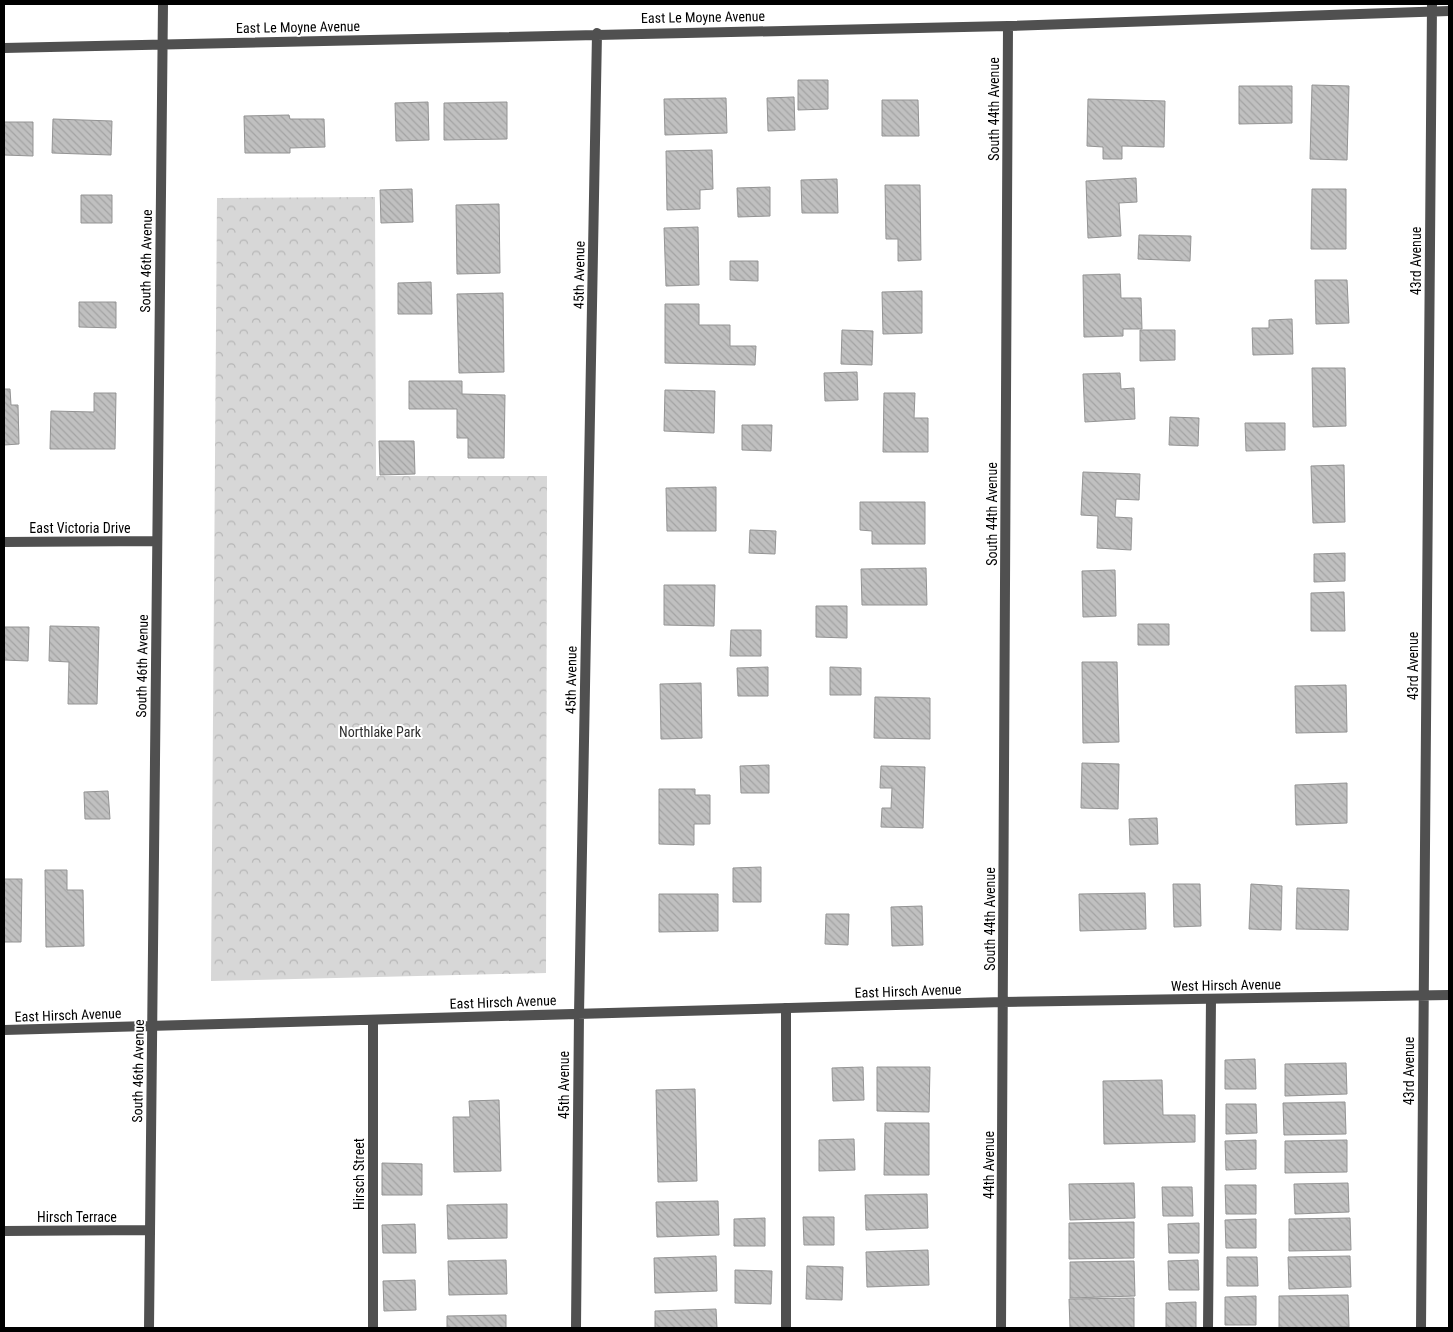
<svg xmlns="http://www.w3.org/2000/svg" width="1453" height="1332" viewBox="0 0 1453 1332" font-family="'Roboto Condensed',sans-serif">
  <defs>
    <pattern id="park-crowns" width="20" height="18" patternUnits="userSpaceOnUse" patternTransform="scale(1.25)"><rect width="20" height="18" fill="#d7d7d7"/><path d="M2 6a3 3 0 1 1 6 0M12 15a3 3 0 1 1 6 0" fill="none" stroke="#b7b7b7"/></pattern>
    <pattern id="building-back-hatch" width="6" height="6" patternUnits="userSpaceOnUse" patternTransform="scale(1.25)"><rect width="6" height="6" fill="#c0c0c0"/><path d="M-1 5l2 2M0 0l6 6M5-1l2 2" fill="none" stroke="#a3a3a3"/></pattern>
  </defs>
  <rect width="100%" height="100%" fill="#fff"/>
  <path fill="url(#park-crowns)" d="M 375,197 L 376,476 L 547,476 L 546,973 L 211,981 L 217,198 Z"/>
  <path fill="url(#building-back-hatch)" stroke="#949494" d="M 798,80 L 828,80 L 828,109 L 798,110 Z
    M 1312,85 L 1349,86 L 1347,160 L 1310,159 Z
    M 1239,86 L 1292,86 L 1292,123 L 1239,124 Z
    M 794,97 L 795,130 L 768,131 L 767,98 Z
    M 726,98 L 727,133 L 665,135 L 664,99 Z
    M 1088,99 L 1165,101 L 1164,147 L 1122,146 L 1122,159 L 1103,159 L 1103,147 L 1087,146 Z
    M 882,100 L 918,100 L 919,136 L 882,136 Z
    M 428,102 L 429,140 L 396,141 L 395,103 Z
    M 507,102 L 507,139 L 444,140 L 444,103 Z
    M 289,115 L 290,119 L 324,119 L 325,147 L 290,148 L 290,153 L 245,153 L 244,116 Z
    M 53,119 L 112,121 L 111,155 L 52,153 Z
    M 4,122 L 33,122 L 33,156 L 4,155 Z
    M 712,150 L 713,189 L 700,190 L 700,209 L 667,210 L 666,151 Z
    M 1136,178 L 1137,202 L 1119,203 L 1121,236 L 1088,238 L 1086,181 Z
    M 837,179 L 838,213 L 802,213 L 801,180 Z
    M 885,185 L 920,185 L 921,260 L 898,261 L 898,239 L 886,239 Z
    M 770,187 L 770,216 L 738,217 L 737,188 Z
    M 412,189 L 413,222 L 381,223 L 380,190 Z
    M 1312,189 L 1346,189 L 1346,249 L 1311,249 Z
    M 81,195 L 112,195 L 112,223 L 81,223 Z
    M 499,204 L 500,273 L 457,274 L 456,205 Z
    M 698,227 L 699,285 L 666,286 L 664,228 Z
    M 1139,235 L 1191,236 L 1190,261 L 1138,259 Z
    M 730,261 L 758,261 L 758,281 L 730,280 Z
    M 1120,274 L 1121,298 L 1141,298 L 1142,329 L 1123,329 L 1123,336 L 1084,337 L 1083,275 Z
    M 1315,280 L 1347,280 L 1349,323 L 1316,324 Z
    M 431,282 L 432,314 L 398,314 L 398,283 Z
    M 922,291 L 922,333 L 883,334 L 882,292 Z
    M 503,293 L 504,372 L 459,373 L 457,294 Z
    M 79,302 L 116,302 L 116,328 L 79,327 Z
    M 665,304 L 699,304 L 699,325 L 730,325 L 730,346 L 756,346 L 755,365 L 665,363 Z
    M 1292,319 L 1293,354 L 1253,355 L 1252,328 L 1269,328 L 1269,320 Z
    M 842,330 L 873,331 L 872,365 L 841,364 Z
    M 1140,330 L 1175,330 L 1175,360 L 1140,361 Z
    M 1312,368 L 1345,368 L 1346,426 L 1313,427 Z
    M 857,372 L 858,400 L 825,401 L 824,373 Z
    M 1120,373 L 1121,389 L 1134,388 L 1135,419 L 1085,422 L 1083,374 Z
    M 409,381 L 462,381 L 462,394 L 505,395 L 504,458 L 468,458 L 468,438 L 457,438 L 457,409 L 409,409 Z
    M 4,389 L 10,389 L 11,405 L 18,405 L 19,444 L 4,445 Z
    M 665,390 L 715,391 L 714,433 L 664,431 Z
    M 94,393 L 116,393 L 115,449 L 50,449 L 51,411 L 94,412 Z
    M 884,393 L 915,393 L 914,418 L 928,418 L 928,452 L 883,452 Z
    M 1170,417 L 1199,418 L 1198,446 L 1169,445 Z
    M 1245,423 L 1285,423 L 1285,450 L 1246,451 Z
    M 742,425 L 772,425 L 771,451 L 742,450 Z
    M 379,441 L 414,441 L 415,474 L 380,475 Z
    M 1344,465 L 1345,522 L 1313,523 L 1311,466 Z
    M 1083,472 L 1140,474 L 1139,500 L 1116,499 L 1115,517 L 1132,518 L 1131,550 L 1097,548 L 1098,516 L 1081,515 Z
    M 716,487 L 716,531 L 667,531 L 666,488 Z
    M 860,502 L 925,502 L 925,544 L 872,544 L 872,531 L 860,530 Z
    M 750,530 L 776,531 L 775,554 L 749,553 Z
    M 1345,553 L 1345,581 L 1314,582 L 1314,554 Z
    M 926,568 L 927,605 L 862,605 L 861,569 Z
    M 1115,570 L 1116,616 L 1083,617 L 1082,571 Z
    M 664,585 L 715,585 L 714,626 L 664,625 Z
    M 1344,592 L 1345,631 L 1311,631 L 1311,593 Z
    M 816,606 L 847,606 L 847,638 L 816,637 Z
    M 1138,624 L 1169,624 L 1169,645 L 1138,645 Z
    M 50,626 L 99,627 L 97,704 L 68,704 L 69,662 L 49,661 Z
    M 4,627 L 29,627 L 28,661 L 4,660 Z
    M 731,630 L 761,630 L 761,656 L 730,656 Z
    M 1082,662 L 1117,662 L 1119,742 L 1083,743 Z
    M 768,667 L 768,696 L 738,696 L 737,668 Z
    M 830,667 L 861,668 L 861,695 L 830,695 Z
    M 701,683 L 702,738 L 661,739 L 660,684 Z
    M 1346,685 L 1347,732 L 1296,733 L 1295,686 Z
    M 875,697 L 930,698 L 930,739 L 874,738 Z
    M 1082,763 L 1119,764 L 1118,809 L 1081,808 Z
    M 769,765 L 769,793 L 741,793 L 740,766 Z
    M 881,766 L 925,767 L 923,828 L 881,827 L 882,808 L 891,808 L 892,788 L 880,788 Z
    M 1347,783 L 1347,823 L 1296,825 L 1295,785 Z
    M 659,789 L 695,789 L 695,795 L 710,795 L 710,824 L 694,824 L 694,845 L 659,844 Z
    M 108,791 L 110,819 L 85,819 L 84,792 Z
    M 1157,818 L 1158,844 L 1130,845 L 1129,819 Z
    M 761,867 L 761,902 L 733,902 L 733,868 Z
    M 45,870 L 67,870 L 67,890 L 83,890 L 84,946 L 46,947 Z
    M 4,879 L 22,879 L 21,942 L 4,942 Z
    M 1173,884 L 1200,884 L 1201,926 L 1174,927 Z
    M 1251,884 L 1282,886 L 1281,930 L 1249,929 Z
    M 1297,888 L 1349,890 L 1348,930 L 1296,929 Z
    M 1145,893 L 1146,929 L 1080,931 L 1079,894 Z
    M 659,894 L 718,894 L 718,931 L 659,932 Z
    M 922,906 L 923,945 L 892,946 L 891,907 Z
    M 826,914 L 849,914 L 848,945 L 825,944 Z
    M 1255,1059 L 1256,1089 L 1225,1089 L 1225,1060 Z
    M 1346,1063 L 1347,1094 L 1285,1096 L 1285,1064 Z
    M 863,1067 L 864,1100 L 833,1101 L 832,1068 Z
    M 877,1067 L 930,1067 L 929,1112 L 877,1111 Z
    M 1162,1080 L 1163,1115 L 1195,1115 L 1195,1142 L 1104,1144 L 1103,1081 Z
    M 695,1089 L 697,1181 L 658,1182 L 656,1090 Z
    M 499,1100 L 501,1171 L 454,1172 L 453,1117 L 470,1117 L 469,1101 Z
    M 1345,1102 L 1346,1134 L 1284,1135 L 1283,1103 Z
    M 1226,1104 L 1256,1104 L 1257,1133 L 1226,1134 Z
    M 885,1123 L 929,1123 L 929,1175 L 884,1175 Z
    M 854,1139 L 855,1170 L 819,1171 L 819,1140 Z
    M 1256,1140 L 1256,1169 L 1226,1170 L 1225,1141 Z
    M 1347,1140 L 1347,1172 L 1285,1173 L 1285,1141 Z
    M 382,1163 L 422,1164 L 422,1195 L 382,1195 Z
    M 1134,1183 L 1135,1218 L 1070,1220 L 1069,1184 Z
    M 1348,1183 L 1349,1212 L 1295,1214 L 1294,1184 Z
    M 1225,1185 L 1256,1185 L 1256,1214 L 1226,1214 Z
    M 1162,1187 L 1192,1187 L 1193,1216 L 1163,1216 Z
    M 927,1194 L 928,1228 L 866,1230 L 865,1195 Z
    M 718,1201 L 719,1235 L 657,1237 L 656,1202 Z
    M 507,1204 L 507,1238 L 448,1239 L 447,1205 Z
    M 803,1217 L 834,1217 L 834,1245 L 804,1245 Z
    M 765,1218 L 765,1246 L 734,1246 L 734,1219 Z
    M 1350,1218 L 1351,1250 L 1289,1251 L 1289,1219 Z
    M 1256,1219 L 1256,1248 L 1226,1248 L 1225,1220 Z
    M 1134,1222 L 1134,1258 L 1069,1259 L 1069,1223 Z
    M 1199,1223 L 1199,1253 L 1169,1253 L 1168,1224 Z
    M 415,1224 L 416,1253 L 383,1253 L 382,1225 Z
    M 928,1250 L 929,1285 L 867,1287 L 866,1252 Z
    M 716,1256 L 717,1291 L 655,1293 L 654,1258 Z
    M 1350,1256 L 1351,1287 L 1289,1289 L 1288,1257 Z
    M 1227,1257 L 1257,1257 L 1258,1286 L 1227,1286 Z
    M 506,1260 L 507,1294 L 449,1295 L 448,1261 Z
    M 1198,1260 L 1199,1290 L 1169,1290 L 1168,1261 Z
    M 1134,1261 L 1135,1296 L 1070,1298 L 1070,1262 Z
    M 807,1266 L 843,1267 L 842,1300 L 806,1299 Z
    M 735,1270 L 772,1271 L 771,1304 L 735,1303 Z
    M 415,1280 L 416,1310 L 384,1311 L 383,1281 Z
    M 1348,1295 L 1349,1327 L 1279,1328 L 1279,1296 Z
    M 1256,1296 L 1256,1325 L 1225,1325 L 1225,1297 Z
    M 1134,1298 L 1134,1328 L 1070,1328 L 1069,1299 Z
    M 1196,1302 L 1196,1328 L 1166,1328 L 1166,1303 Z
    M 716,1309 L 717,1328 L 655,1328 L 655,1311 Z
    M 506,1315 L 506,1328 L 447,1328 L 447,1316 Z"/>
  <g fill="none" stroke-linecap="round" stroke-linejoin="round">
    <path stroke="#505050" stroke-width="10" d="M 786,1008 L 786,1328
      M 1208,1328 L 1211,999"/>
    <path stroke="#505050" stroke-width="10" d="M 4,48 L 1008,26 L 1449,11
      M 4,542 L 157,541
      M 373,1020 L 373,1328
      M 4,1030 L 1003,1002 L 1449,995
      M 4,1231 L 150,1230
      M 149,1328 L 163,4
      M 576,1328 L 579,1014 L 597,33
      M 1001,1328 L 1008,26
      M 1421,1328 L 1432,4"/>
  </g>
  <g text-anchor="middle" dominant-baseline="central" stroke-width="4" stroke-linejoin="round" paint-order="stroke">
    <g font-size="14" fill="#000" stroke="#fff">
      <text transform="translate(703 17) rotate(-1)">East Le Moyne Avenue</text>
      <text transform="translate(298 27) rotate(-1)">East Le Moyne Avenue</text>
      <text transform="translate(994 109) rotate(-90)">South 44th Avenue</text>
      <text transform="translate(146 261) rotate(-89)">South 46th Avenue</text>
      <text transform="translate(1416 261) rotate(-90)">43rd Avenue</text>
      <text transform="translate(579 275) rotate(-89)">45th Avenue</text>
      <text transform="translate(992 514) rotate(-90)">South 44th Avenue</text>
      <text x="80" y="528">East Victoria Drive</text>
      <text transform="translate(142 666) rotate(-89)">South 46th Avenue</text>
      <text transform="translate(1413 666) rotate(-90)">43rd Avenue</text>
      <text transform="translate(571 680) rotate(-89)">45th Avenue</text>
      <text transform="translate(990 919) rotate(-90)">South 44th Avenue</text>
      <text transform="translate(1226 985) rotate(-1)">West Hirsch Avenue</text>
      <text transform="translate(908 991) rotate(-2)">East Hirsch Avenue</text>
      <text transform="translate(503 1002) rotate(-2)">East Hirsch Avenue</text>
      <text transform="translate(68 1015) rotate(-2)">East Hirsch Avenue</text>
      <text transform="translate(138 1071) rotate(-89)">South 46th Avenue</text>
      <text transform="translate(1409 1071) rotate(-90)">43rd Avenue</text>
      <text transform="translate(564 1085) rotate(-90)">45th Avenue</text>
      <text transform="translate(989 1165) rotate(-90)">44th Avenue</text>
      <text transform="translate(359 1174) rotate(-90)">Hirsch Street</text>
      <text x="77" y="1217">Hirsch Terrace</text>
    </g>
    <g font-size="14" fill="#2e2e2e" stroke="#fff">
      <text x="380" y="732">Northlake Park</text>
    </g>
  </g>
  <rect width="1453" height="1332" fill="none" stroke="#000000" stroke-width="10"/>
</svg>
